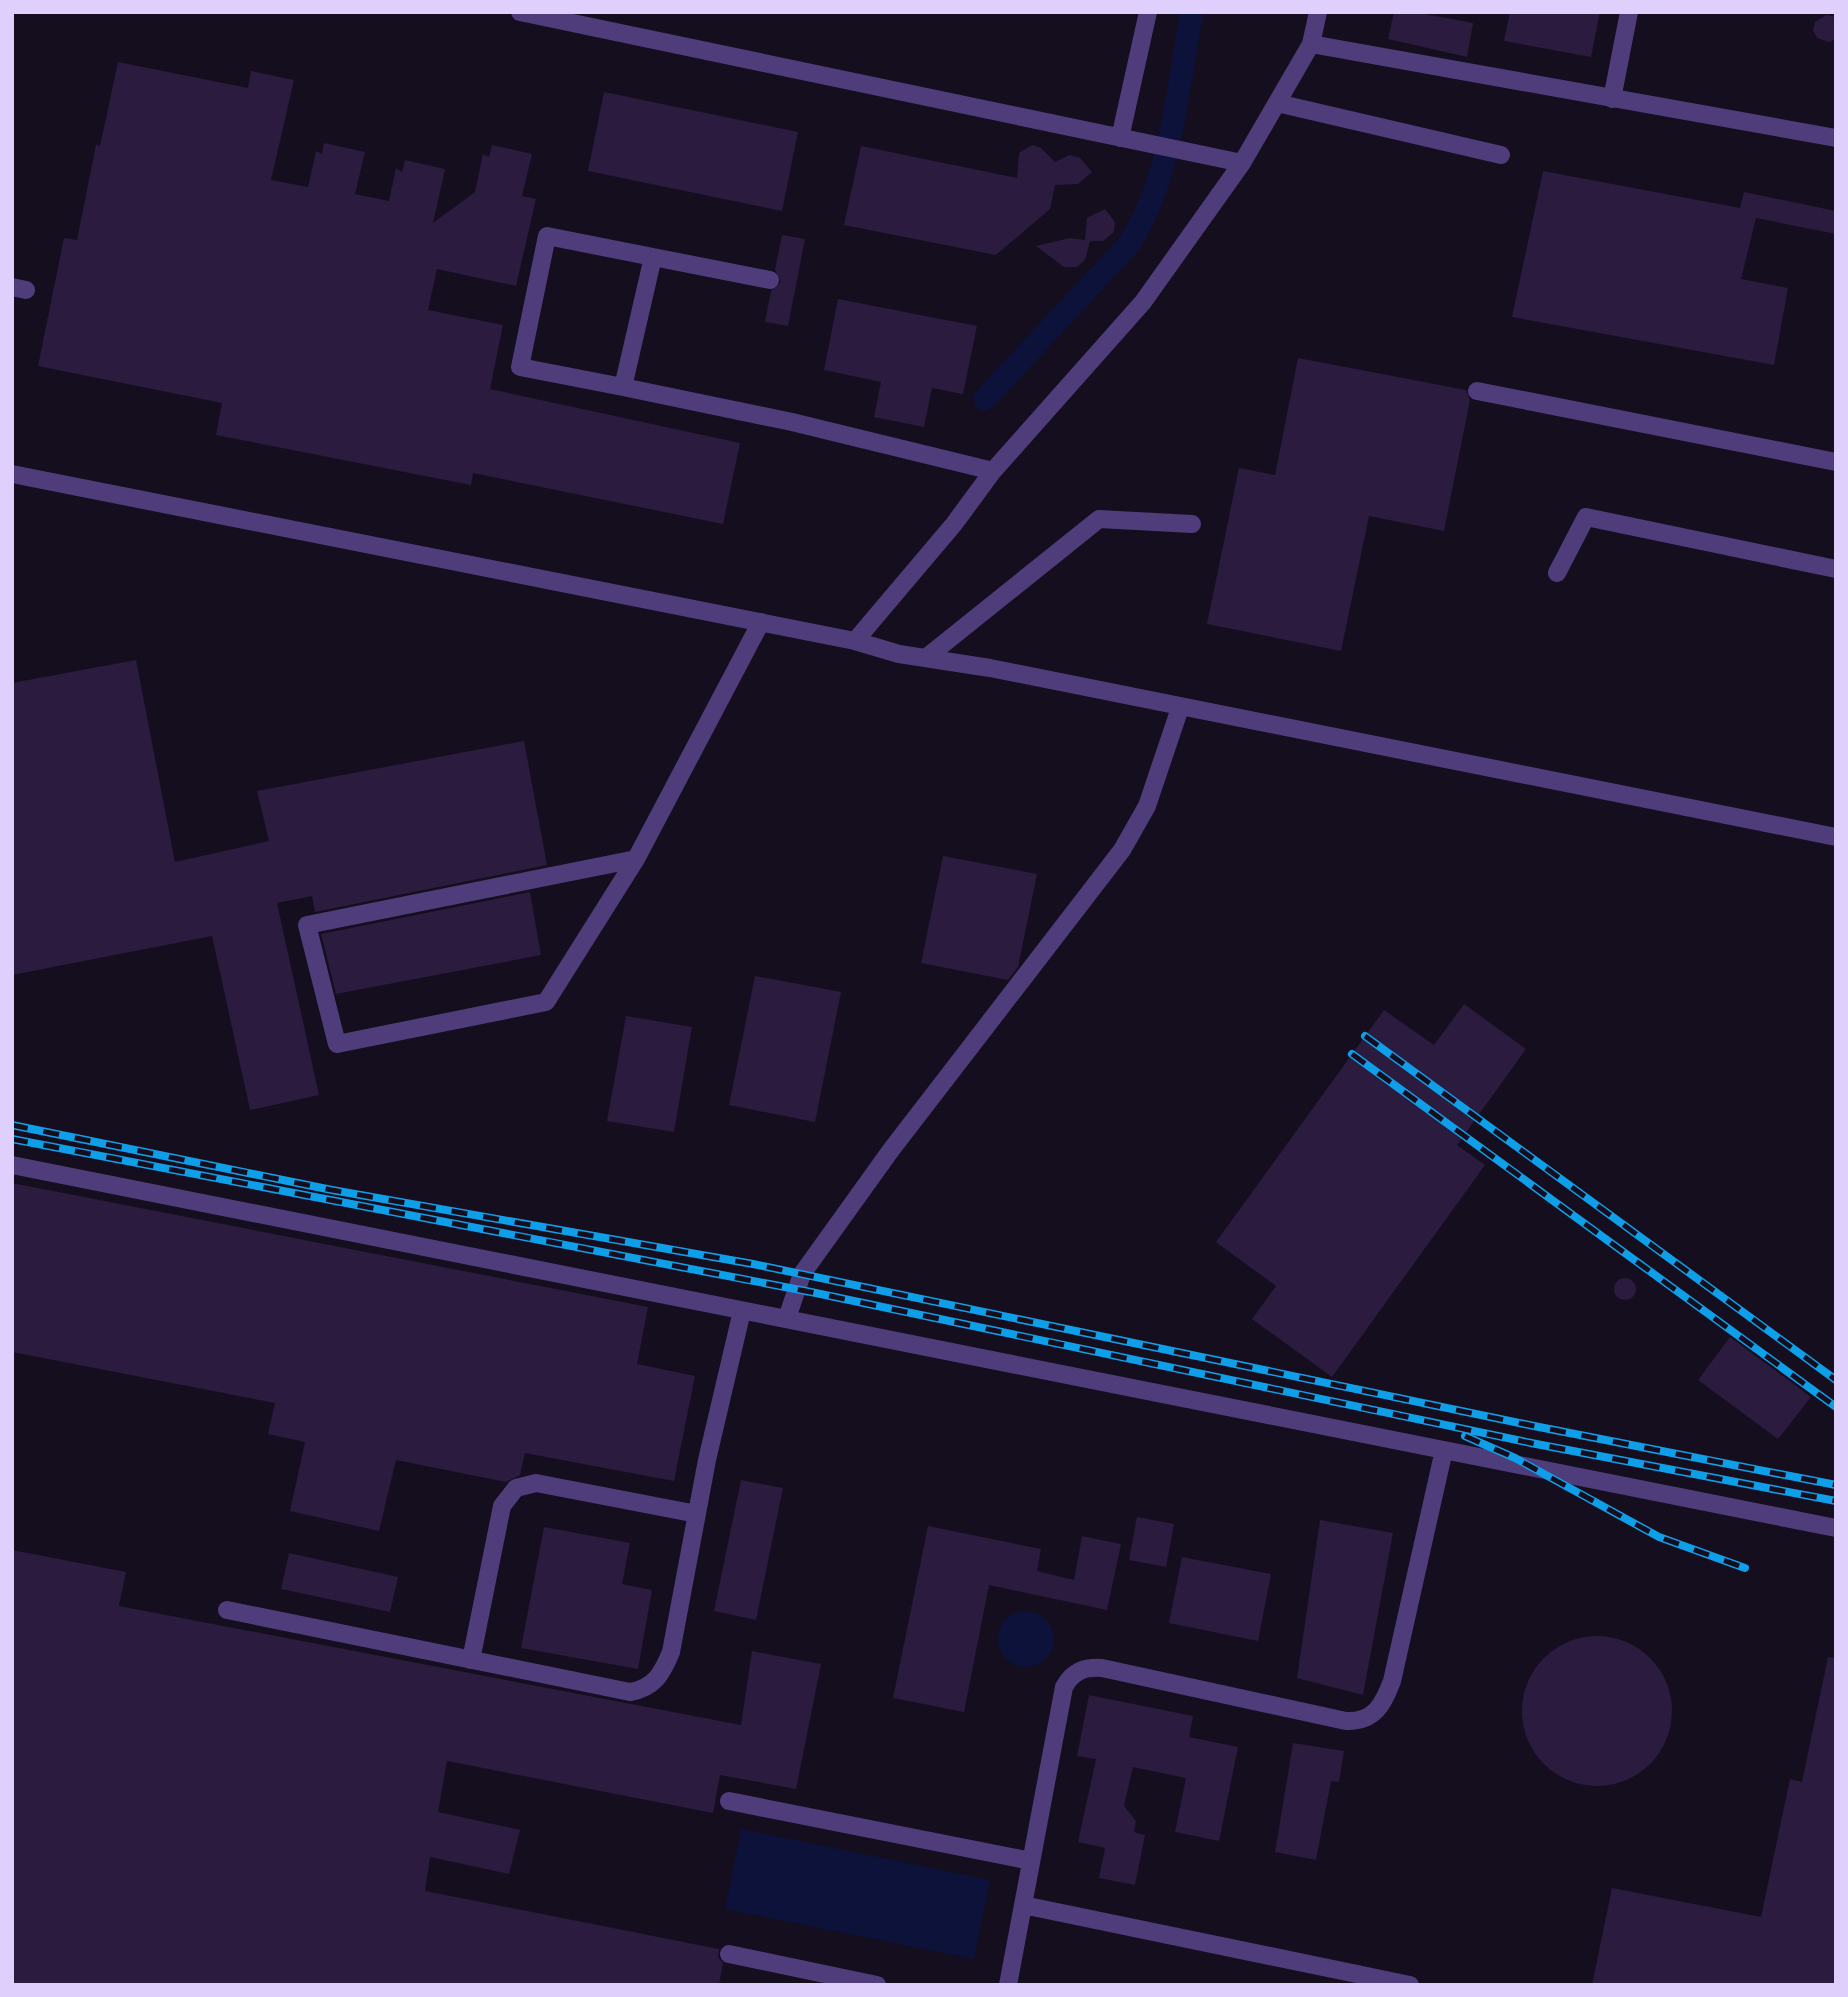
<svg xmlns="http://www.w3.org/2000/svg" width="1848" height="1997" viewBox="0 0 1848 1997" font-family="'Nunito Sans',sans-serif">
  <rect width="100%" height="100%" fill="#150e1f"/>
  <path fill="#0c123a" d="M998 1639a28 28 0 1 1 56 0a28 28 0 1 1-56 0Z
    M 741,1829 L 990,1880 L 974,1959 L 725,1909 Z"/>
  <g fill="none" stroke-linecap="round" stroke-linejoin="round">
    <path stroke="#0c123a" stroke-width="23" d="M 985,399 L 1129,244 C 1172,176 1177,91 1192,12"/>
  </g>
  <path fill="#2b1b3f" d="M 1394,12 L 1414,12 L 1473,23 L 1467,57 L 1388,39 Z
    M 1510,12 L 1600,12 L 1591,57 L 1504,41 Z
    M 1826,15 L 1836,17 L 1836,39 L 1829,42 L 1817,38 L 1813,30 L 1815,22 Z
    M 118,62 L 248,88 L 251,71 L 294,80 L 271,180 L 308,187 L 316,151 L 322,154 L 324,143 L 365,152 L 355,194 L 389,201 L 396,168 L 402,172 L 405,160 L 445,169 L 433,223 L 475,192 L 483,154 L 489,157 L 492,145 L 532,154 L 522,196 L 536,199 L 516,286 L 437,269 L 428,310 L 503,325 L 490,389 L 740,443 L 723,524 L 473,473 L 471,485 L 216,435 L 222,403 L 38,366 L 64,238 L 77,240 L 96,145 L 100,146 Z
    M 604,92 L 798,132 L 782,211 L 588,171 Z
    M 1032,145 L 1041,148 L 1055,162 L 1070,155 L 1080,158 L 1092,172 L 1078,184 L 1055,185 L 1050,209 L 996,255 L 844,225 L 861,146 L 1017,178 L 1019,153 Z
    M 1543,171 L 1740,208 L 1744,192 L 1836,211 L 1836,234 L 1756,218 L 1741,279 L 1788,288 L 1774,365 L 1512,317 Z
    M 1105,209 L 1115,222 L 1114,232 L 1103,241 L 1090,241 L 1085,260 L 1077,267 L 1064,267 L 1036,246 L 1070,238 L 1085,240 L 1087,218 Z
    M 782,235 L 805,239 L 788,326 L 765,322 L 771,291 L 781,282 L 775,270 Z
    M 838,299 L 977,326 L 963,394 L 932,388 L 924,427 L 874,417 L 881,382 L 824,370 Z
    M 1298,358 L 1466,390 L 1470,400 L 1444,531 L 1369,516 L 1341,651 L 1207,624 L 1239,468 L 1275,475 Z
    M 136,660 L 175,862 L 269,841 L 257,791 L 524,741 L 547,865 L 315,912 L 312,896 L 277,903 L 319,1095 L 250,1110 L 212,936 L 12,975 L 12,683 Z
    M 943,856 L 1037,874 L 1018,967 L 1008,980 L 921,963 Z
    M 530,892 L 541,955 L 336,994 L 321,934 Z
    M 755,976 L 841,992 L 815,1122 L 729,1105 Z
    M 1464,1004 L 1526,1049 L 1457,1145 L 1485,1165 L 1332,1377 L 1252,1319 L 1276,1286 L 1216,1242 L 1384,1010 L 1434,1045 Z
    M 626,1016 L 692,1027 L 674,1132 L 607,1121 Z
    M 12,1183 L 648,1307 L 637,1364 L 695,1376 L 674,1481 L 525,1453 L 520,1475 L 506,1482 L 396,1460 L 379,1531 L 290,1511 L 305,1442 L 268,1434 L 275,1403 L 12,1352 Z
    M1614 1289a11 11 0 1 1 22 0a11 11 0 1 1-22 0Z
    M 1730,1337 L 1811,1397 L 1778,1439 L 1698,1380 Z
    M 741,1480 L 783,1488 L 756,1620 L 714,1611 Z
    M 1137,1517 L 1174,1524 L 1166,1567 L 1129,1560 Z
    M 1320,1520 L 1393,1533 L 1363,1695 L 1297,1678 Z
    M 928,1526 L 1041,1549 L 1037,1571 L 1074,1580 L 1082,1536 L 1121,1544 L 1107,1610 L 989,1585 L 964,1712 L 893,1698 Z
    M 544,1527 L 630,1543 L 622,1584 L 652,1590 L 638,1669 L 521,1648 Z
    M 12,1550 L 126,1572 L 119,1606 L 741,1725 L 752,1651 L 821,1664 L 796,1789 L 720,1775 L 713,1813 L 447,1761 L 438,1812 L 520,1830 L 509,1874 L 430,1857 L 425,1891 L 719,1949 L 718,1957 L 723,1963 L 719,1985 L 12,1985 Z
    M 289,1553 L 398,1577 L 390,1612 L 281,1589 Z
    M 1182,1557 L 1271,1574 L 1258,1641 L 1169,1623 Z
    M1522 1711a75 75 0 1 1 150 0a75 75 0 1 1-150 0Z
    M 1828,1657 L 1836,1658 L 1836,1985 L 1592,1985 L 1612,1888 L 1761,1917 L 1790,1779 L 1802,1782 Z
    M 1089,1695 L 1193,1716 L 1189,1737 L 1238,1747 L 1219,1841 L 1175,1832 L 1186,1778 L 1133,1767 L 1124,1806 L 1136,1821 L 1134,1832 L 1145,1835 L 1135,1885 L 1099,1878 L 1105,1848 L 1078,1842 L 1096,1759 L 1077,1756 Z
    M 1293,1743 L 1344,1751 L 1339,1782 L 1331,1781 L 1316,1860 L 1275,1852 Z"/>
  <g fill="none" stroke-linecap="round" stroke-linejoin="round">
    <path stroke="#4e3c7b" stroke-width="18" d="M 520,12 L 1242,163
      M 1318,12 L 1311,44 L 1836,138
      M 1612,99 L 1629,12
      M 1277,103 L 1501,155
      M 1120,138 L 1148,12
      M 770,280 L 653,257 L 623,387 L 792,422 L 993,471
      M 12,287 L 26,290
      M 623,387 L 520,367 L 547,236 L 653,257
      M 1477,391 L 1836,462
      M 12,474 L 855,641 L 899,654 L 990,668 L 1836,837
      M 1557,573 L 1586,517 L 1836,569
      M 855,641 L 954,524 L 993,471 L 1143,302 L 1242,163 L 1311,44
      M 927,657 L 1099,519 L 1192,524
      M 636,859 L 307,925 L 337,1044 L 546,1002 L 636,859 L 761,622
      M 12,1165 L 1836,1528
      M 787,1318 L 802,1274 L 891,1150 L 1122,850 L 1147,806 L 1180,708
      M 227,1610 L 630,1692 C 654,1688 662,1674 671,1652 L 707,1460 L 742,1311
      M 471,1660 L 502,1506 L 516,1488 L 536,1483 L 697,1514
      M 729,1801 L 1031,1861
      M 1023,1905 L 1410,1985
      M 729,1954 L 877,1985
      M 1008,1985 L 1064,1687 C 1073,1671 1084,1667 1102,1668 L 1346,1721 C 1374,1722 1383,1705 1392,1681 L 1444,1450"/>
    <g stroke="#0f9ee8" stroke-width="8">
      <path id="rail" d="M 1365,1036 L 1836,1380
        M 1352,1054 L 1836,1407
        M 12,1125 L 332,1190 L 753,1264 L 1534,1426 L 1836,1485
        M 12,1139 L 811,1292 L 1531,1443 L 1836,1501
        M 1465,1436 L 1515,1458 L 1659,1537 L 1745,1568"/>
    </g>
    <use href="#rail" stroke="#150e1f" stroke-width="5" stroke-dasharray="16" stroke-linecap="butt"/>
  </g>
  <rect width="1848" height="1997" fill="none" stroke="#dfcffc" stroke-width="28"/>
</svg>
